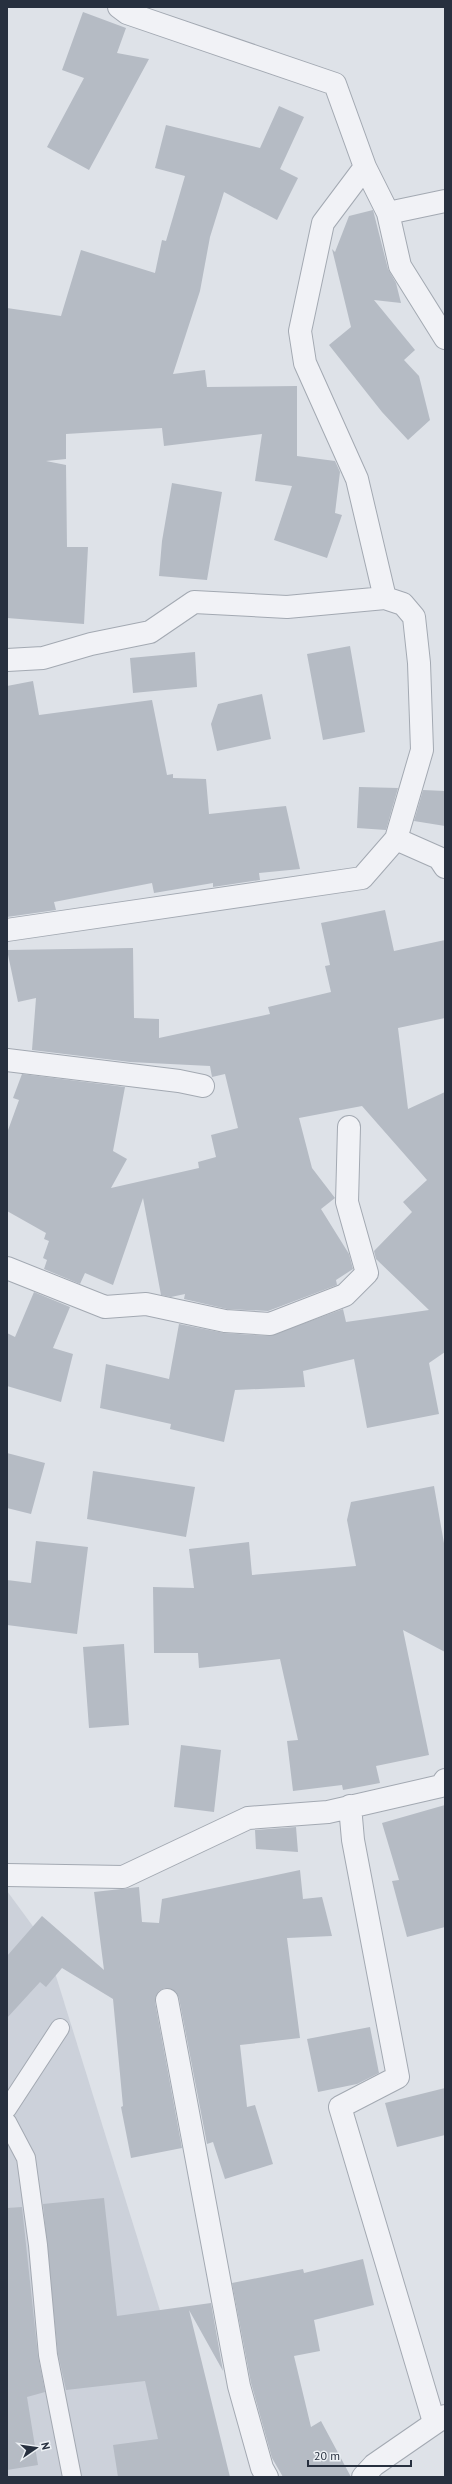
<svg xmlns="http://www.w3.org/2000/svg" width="452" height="2484" viewBox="0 0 452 2484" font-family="'PT Sans',sans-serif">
  <rect width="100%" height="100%" fill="#dee2e8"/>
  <path fill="#ccd1da" d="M 7,1891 L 46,1944 L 185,2391 L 155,2477 L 7,2477 Z"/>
  <path fill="#b5bbc4" d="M 83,12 L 126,28 L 117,53 L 149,59 L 89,170 L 47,147 L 84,78 L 62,70 Z
    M 279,106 L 304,117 L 280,169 L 298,178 L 277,220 L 224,192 L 210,237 L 200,291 L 173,374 L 205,370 L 207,387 L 297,386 L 297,456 L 335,461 L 340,472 L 335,513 L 342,515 L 327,558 L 274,540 L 292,486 L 255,481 L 262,434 L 164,446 L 162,428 L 66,434 L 66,459 L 46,461 L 66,465 L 67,547 L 88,547 L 84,624 L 7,618 L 7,308 L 61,316 L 81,250 L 155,273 L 162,240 L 166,241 L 185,176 L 155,168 L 166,125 L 260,148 Z
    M 373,210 L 388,269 L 396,283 L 401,303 L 374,300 L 415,350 L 404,360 L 419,376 L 430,420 L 408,440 L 382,412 L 329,345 L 351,327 L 332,249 L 335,252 L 349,216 Z
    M 172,483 L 222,492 L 207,580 L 159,576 L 162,541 Z
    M 350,646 L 365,732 L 323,740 L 307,654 Z
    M 195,652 L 197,687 L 133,693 L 130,658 Z
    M 33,681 L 39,715 L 152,700 L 167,775 L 173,774 L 173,778 L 206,779 L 209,814 L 286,806 L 300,869 L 259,873 L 260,880 L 213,887 L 213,883 L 154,893 L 152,883 L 54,902 L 56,910 L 7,917 L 7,686 Z
    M 262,694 L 271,739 L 217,751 L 211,724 L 218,704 Z
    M 359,787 L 398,788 L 386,830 L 357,828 Z
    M 423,790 L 445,791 L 445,826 L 414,821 Z
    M 385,910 L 394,951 L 445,940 L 445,1018 L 398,1028 L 408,1109 L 445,1092 L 445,1352 L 429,1363 L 439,1414 L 367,1428 L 354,1359 L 303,1371 L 305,1387 L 235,1390 L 224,1442 L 170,1429 L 171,1424 L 100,1408 L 106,1364 L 169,1379 L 179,1324 L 224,1333 L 269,1336 L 343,1309 L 346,1322 L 429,1310 L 376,1259 L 374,1251 L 412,1212 L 403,1202 L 427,1180 L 362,1106 L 299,1118 L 312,1168 L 335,1198 L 321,1209 L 349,1254 L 353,1269 L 336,1280 L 337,1285 L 268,1311 L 227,1309 L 184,1299 L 185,1294 L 171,1297 L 161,1295 L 143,1198 L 113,1285 L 85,1273 L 80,1284 L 44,1269 L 47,1260 L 43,1258 L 49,1241 L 44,1239 L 46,1233 L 7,1211 L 7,1133 L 19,1100 L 13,1098 L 22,1074 L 125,1087 L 113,1151 L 127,1159 L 111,1188 L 199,1168 L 198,1162 L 216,1157 L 211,1135 L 238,1128 L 225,1074 L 212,1077 L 210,1066 L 130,1062 L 32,1050 L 36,998 L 18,1002 L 7,950 L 133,948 L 134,1018 L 159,1019 L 159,1038 L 270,1014 L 268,1007 L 331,992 L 325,966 L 330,965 L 321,923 Z
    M 34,1292 L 70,1307 L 53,1348 L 73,1354 L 61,1402 L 7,1386 L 7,1333 L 15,1337 Z
    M 7,1453 L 45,1463 L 31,1514 L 7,1508 Z
    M 93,1471 L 195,1487 L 186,1537 L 87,1519 Z
    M 434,1486 L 445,1549 L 445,1652 L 403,1630 L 429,1755 L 376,1766 L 380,1783 L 343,1790 L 342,1785 L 293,1791 L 287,1741 L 298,1740 L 280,1659 L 199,1668 L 198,1653 L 154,1653 L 153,1587 L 194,1588 L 189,1549 L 249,1542 L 252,1575 L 356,1566 L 347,1520 L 351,1502 Z
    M 36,1541 L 88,1547 L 77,1634 L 7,1625 L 7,1580 L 31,1583 Z
    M 124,1644 L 129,1725 L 89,1728 L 83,1647 Z
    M 181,1745 L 221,1750 L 214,1812 L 174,1807 Z
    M 445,1805 L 445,1927 L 407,1937 L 392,1881 L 399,1880 L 382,1823 Z
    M 296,1827 L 298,1852 L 256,1849 L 255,1830 Z
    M 300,1870 L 303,1899 L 322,1897 L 332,1936 L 287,1938 L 300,2038 L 240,2045 L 247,2107 L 255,2105 L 273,2164 L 225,2179 L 213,2142 L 207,2144 L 179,1998 L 176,1992 L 165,1988 L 159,1991 L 155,2002 L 182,2148 L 131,2158 L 121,2107 L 123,2106 L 113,1999 L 62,1968 L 46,1987 L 40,1982 L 7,2018 L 7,1956 L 42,1916 L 104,1970 L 94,1892 L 139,1887 L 142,1922 L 159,1923 L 162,1899 Z
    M 370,2027 L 379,2073 L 357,2084 L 318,2092 L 307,2039 Z
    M 445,2088 L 445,2135 L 397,2147 L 385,2103 Z
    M 104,2198 L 117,2316 L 211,2303 L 223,2371 L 189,2310 L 230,2477 L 118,2477 L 113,2445 L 158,2439 L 145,2381 L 66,2390 L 58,2354 L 43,2204 Z
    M 22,2207 L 38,2356 L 45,2392 L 27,2397 L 38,2465 L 7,2470 L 7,2208 Z
    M 363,2259 L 374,2305 L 314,2320 L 320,2351 L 294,2356 L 311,2427 L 321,2421 L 351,2477 L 283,2477 L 272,2458 L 251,2383 L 232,2283 L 303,2269 L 304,2273 Z"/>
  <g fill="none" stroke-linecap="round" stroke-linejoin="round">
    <g stroke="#a3a9b2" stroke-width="20">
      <path id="service" d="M 7,2109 L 60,2028
        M 7,2122 L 26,2158 L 38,2245 L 48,2355 L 72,2477"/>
    </g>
    <g stroke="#a3a9b2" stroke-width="24">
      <path id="minor" d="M 119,7 L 127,13 L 335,84 L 365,167 L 323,223 L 300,331 L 305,363 L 357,479 L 385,598
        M 365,167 L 388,213 L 400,266 L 445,338
        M 388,213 L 445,201
        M 7,660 L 43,658 L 91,644 L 150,632 L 194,602 L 287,607 L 385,598 L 403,604 L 414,617 L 419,663 L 422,750 L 396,839 L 362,878 L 7,930
        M 396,839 L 439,858 L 445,867
        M 7,1060 L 179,1081 L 203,1086
        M 7,1268 L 105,1307 L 146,1304 L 225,1321 L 270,1324 L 345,1295 L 367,1273 L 347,1202 L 349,1127
        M 350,1806 L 353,1840 L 398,2077 L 340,2107 L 434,2422
        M 7,1875 L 123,1877 L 248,1818 L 328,1812 L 441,1786 L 445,1780
        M 167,2000 L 239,2386 L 262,2468 L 267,2477"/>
    </g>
    <g stroke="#a3a9b2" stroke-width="24">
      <path id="tertiary" d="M 363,2477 L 374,2465 L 445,2416"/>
    </g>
    <use href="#service" stroke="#f1f2f6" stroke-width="18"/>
    <use href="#minor" stroke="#f1f2f6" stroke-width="22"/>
    <use href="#tertiary" stroke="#f1f2f6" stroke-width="22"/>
  </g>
  <rect width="452" height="2484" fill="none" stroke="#27303f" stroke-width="16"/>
  <g transform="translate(36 2448) rotate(77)" stroke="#edf1f5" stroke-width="3" paint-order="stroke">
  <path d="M0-3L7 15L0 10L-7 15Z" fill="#27303f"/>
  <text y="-6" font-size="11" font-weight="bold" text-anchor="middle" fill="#27303f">N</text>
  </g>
  <path d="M308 2460v6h103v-6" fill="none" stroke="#27303f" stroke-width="2"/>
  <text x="314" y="2460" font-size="12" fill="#27303f" stroke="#edf1f5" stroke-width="3" paint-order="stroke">20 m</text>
</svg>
